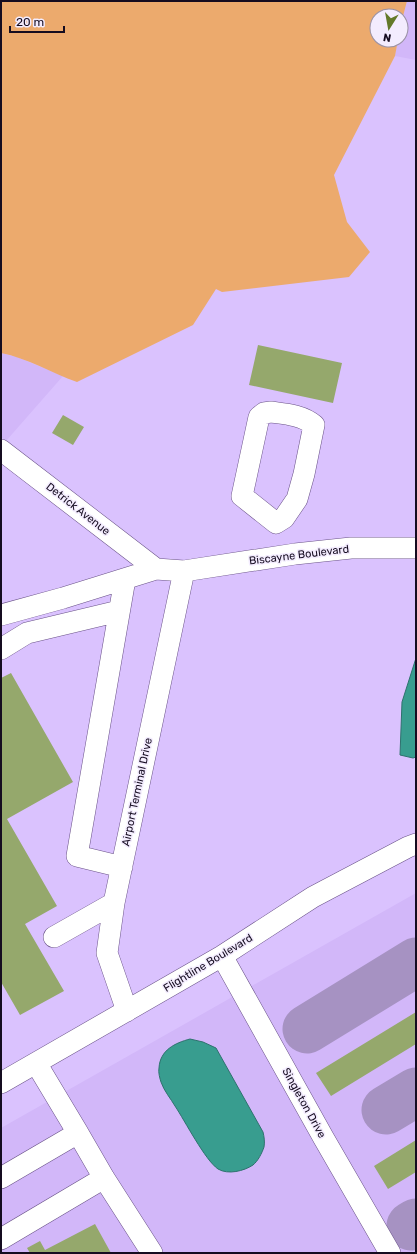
<svg xmlns="http://www.w3.org/2000/svg" width="417" height="1254" viewBox="0 0 417 1254" font-family="Rubik,sans-serif">
  <rect width="100%" height="100%" fill="#dac2fe"/>
  <path fill="#d2b7f9" d="M 407,1 L 416,1 L 416,60 L 395,56 L 398,40 L 401,40 L 401,24 Z
    M 1,353 L 17,357 L 63,376 L 6,441 L 1,437 Z
    M 416,893 L 416,1253 L 1,1253 L 1,1128 Z"/>
  <path fill="#ecaa6d" d="M 1,1 L 407,1 L 401,24 L 401,16 L 377,16 L 377,40 L 398,40 L 395,56 L 334,175 L 347,222 L 370,252 L 349,277 L 222,292 L 216,289 L 193,325 L 77,382 C 52,373 27,358 1,353 Z"/>
  <path fill="#389d8f" stroke="#2e726e" d="M 416,658 L 416,757 L 413,758 L 400,755 L 402,702 Z
    M 190,1039 L 203,1042 L 216,1048 L 263,1132 C 264,1136 265,1142 264,1147 C 262,1153 258,1161 253,1165 C 244,1171 228,1175 218,1169 C 205,1160 185,1121 175,1106 C 171,1099 164,1091 161,1082 C 160,1079 158,1072 159,1068 C 160,1050 175,1043 190,1039 Z"/>
  <g fill="none" stroke-linecap="round" stroke-linejoin="round">
    <path stroke="#a692c2" stroke-width="49" d="M 307,1029 L 416,962
      M 386,1110 L 416,1092
      M 411,1226 L 416,1223"/>
  </g>
  <path fill="#95a86c" d="M 258,345 L 342,363 L 333,403 L 249,385 Z
    M 63,415 L 84,427 L 73,445 L 52,433 Z
    M 11,673 L 73,782 L 7,819 L 57,906 L 25,924 L 64,991 L 20,1015 L 1,982 L 1,678 Z
    M 416,1012 L 416,1044 L 331,1096 L 316,1073 Z
    M 416,1140 L 416,1172 L 388,1189 L 374,1166 Z
    M 95,1224 L 111,1253 L 30,1253 L 27,1248 L 40,1241 L 45,1250 Z"/>
  <g fill="none" stroke-linecap="round" stroke-linejoin="round">
    <g stroke="#6a5388" stroke-width="22">
      <path id="minor" d="M 271,412 C 286,414 302,415 314,425 L 304,474 L 297,499 L 284,518 L 276,523 L 242,496 L 259,417 L 264,413 Z
        M 1,450 L 156,569
        M 1,615 L 63,598 L 156,569 L 184,571 L 295,554 L 351,548 L 416,548
        M 1,649 L 27,633 L 119,611
        M 122,867 L 77,856 L 125,579
        M 54,937 L 114,903
        M 222,956 L 323,1137 L 390,1253
        M 127,1011 L 107,953 L 114,903 L 184,571
        M 36,1063 L 78,1133
        M 1,1083 L 222,956 L 313,897 L 408,847 L 416,844
        M 1,1178 L 78,1133 L 104,1178 L 152,1253
        M 1,1239 L 104,1178"/>
    </g>
    <use href="#minor" stroke="#fff" stroke-width="21"/>
  </g>
  <g text-anchor="middle" dominant-baseline="central" stroke-width="3" stroke-linejoin="round" paint-order="stroke">
    <g font-size="11" fill="#150c20" stroke="#f3ecfe">
      <text transform="translate(78 509) rotate(38)">Detrick Avenue</text>
      <text transform="translate(299 555) rotate(-7)">Biscayne Boulevard</text>
      <text transform="translate(137 792) rotate(-78)">Airport Terminal Drive</text>
      <text transform="translate(208 963) rotate(-31)">Flightline Boulevard</text>
      <text transform="translate(304 1103) rotate(61)">Singleton Drive</text>
    </g>
  </g>
  <rect width="417" height="1254" fill="none" stroke="#150c20" stroke-width="4"/>
  <g transform="translate(389 28) rotate(191)"><circle r="19" fill="#f3ecfe" stroke="#9a92a5"/>
  <path d="M0-3L7 15L0 10L-7 15Z" fill="#637929"/>
  <text y="-6" font-size="11" font-weight="bold" text-anchor="middle" fill="#150c20">N</text>
  </g>
  <path d="M10 26v6h54v-6" fill="none" stroke="#150c20" stroke-width="2"/>
  <text x="16" y="26" font-size="12" fill="#150c20" stroke="#f3ecfe" stroke-width="3" paint-order="stroke">20 m</text>
</svg>
